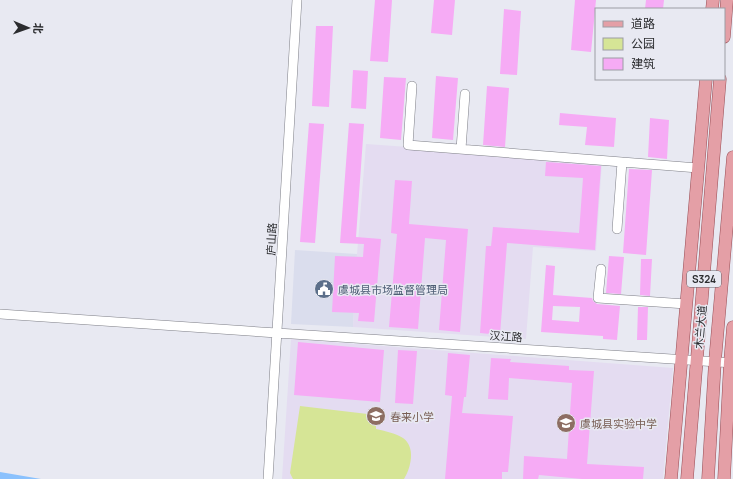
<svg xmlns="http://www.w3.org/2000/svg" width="733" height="479" viewBox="0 0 733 479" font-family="Manrope,'Noto Sans SC',sans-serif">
  <rect width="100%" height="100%" fill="#e8e9f2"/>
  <path fill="#dadded" d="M 295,250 L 357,254 L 353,327 L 291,324 Z"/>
  <path fill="#e4dcf1" d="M 366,144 L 602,161 L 596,251 L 533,247 L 526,339 L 353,327 L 357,254 Z
    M 291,339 L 673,368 L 663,479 L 282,479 Z"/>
  <path fill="#d6e596" d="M 300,406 L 376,415 L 376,429 C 385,431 395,433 403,438 C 416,447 411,468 404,479 L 293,479 L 290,473 Z"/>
  <path fill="#8ac1fd" d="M 0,472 L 41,479 L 0,479 Z"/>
  <path fill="#f6abf5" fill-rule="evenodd" d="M 375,0 L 392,0 L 388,62 L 370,61 Z
    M 434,0 L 455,0 L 452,35 L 431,33 Z
    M 575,0 L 596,0 L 591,52 L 571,50 Z
    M 646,0 L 664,0 L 663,9 L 645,9 Z
    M 504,9 L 521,11 L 517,75 L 500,74 Z
    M 316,26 L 333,26 L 329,107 L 312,106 Z
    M 353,70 L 368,71 L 366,109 L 351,108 Z
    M 436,76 L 458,78 L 453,140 L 432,138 Z
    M 384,77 L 406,78 L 401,140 L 380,138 Z
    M 487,86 L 509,88 L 505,147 L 483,145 Z
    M 560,113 L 616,118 L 614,147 L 585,145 L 587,127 L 559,125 Z
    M 650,118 L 669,120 L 667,159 L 648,157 Z
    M 309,123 L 324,124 L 315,243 L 300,242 Z
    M 349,123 L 364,124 L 356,237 L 381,239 L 374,322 L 358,321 L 359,313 L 332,312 L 335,256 L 363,257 L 364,244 L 340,243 Z
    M 546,162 L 601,166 L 595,250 L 507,243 L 500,335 L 480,333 L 486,246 L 491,246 L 493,227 L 579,233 L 583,178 L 545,176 Z
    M 629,169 L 652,170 L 646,255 L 623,253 Z
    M 395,180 L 412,181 L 409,224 L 468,229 L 460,332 L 439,330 L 446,240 L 425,238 L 418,329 L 389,327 L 397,234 L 391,233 Z
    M 609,256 L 624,257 L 621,294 L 606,293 Z
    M 641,259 L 652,259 L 650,296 L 640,295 Z
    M 546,265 L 555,266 L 553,295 L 592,298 L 593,301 L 597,304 L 620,306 L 617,340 L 603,339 L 603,336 L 541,332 ZM 553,306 L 580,307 L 579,322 L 552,320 Z
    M 638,307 L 648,307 L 647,340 L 637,340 Z
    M 298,342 L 384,350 L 380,402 L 294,395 Z
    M 398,350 L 417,351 L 413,404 L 395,403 Z
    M 448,353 L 470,355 L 466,397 L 464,397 L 462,413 L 513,416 L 508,472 L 502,472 L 502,479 L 445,479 L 452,396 L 445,395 Z
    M 491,358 L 511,359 L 510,362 L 569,366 L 569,370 L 594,371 L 587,464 L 644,467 L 643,479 L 582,479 L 539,475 L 538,479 L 523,479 L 524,456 L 567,459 L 572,383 L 509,378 L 508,400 L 488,399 Z"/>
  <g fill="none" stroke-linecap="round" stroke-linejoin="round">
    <g stroke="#7e7f87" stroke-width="10">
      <path id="minor" d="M 412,86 L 408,145 L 698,168
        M 461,149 L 465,94
        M 617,229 L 622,162
        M 601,269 L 598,298 L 686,304
        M 0,314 L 277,333 L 733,363
        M 268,479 L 297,0"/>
    </g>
    <g stroke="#984d55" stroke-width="13">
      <path id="major" d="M 712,9 L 713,0
        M 724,37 L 727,0
        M 671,479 L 706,79
        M 687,479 L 720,79
        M 708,479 L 715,361 L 733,157
        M 724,479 L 730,362 L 733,327"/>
    </g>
    <use href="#minor" stroke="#fff" stroke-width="9"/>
    <use href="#major" stroke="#e49fa6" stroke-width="12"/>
  </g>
  <defs>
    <g id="civic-disc" transform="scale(1)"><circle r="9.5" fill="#5c6f8a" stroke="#e8e9f2"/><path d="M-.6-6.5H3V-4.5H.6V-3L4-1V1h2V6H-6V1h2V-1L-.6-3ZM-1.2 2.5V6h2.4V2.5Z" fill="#fff"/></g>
    <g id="school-disc" transform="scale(1)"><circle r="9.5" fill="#8d6e63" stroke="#e8e9f2"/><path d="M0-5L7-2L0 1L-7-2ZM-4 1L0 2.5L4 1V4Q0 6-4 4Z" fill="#fff"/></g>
  </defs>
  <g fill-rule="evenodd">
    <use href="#civic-disc" x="324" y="289"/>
    <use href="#school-disc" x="376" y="416"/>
    <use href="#school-disc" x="566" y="423"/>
  </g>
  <g text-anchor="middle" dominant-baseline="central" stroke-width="3" stroke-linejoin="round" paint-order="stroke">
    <rect fill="#e8e9f2" stroke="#64656a" stroke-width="1" x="687" y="271" width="34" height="16" rx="3"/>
    <g font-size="10" font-weight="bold" fill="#2b2c2f">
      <text x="704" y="279">S324</text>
    </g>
    <g font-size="11" fill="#2b2c2f" stroke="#e8e9f2">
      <text transform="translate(271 239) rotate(-87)">庐山路</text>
      <text transform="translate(700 327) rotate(-85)">木兰大道</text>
      <text transform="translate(506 336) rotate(4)">汉江路</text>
    </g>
    <g font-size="11" fill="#4e5e75" stroke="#e8e9f2" text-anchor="start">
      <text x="338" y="289">虞城县市场监督管理局</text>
    </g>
    <g font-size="11" fill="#785e54" stroke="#e8e9f2" text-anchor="start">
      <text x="390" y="416">春来小学</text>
      <text x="580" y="423">虞城县实验中学</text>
    </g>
  </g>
  <rect x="595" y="8" width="130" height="72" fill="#e8e9f2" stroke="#9c9da4"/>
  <rect x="603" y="21" width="20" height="6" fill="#e49fa6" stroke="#9c9da4"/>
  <text x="631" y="28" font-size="12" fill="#2b2c2f">道路</text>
  <rect x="603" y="38" width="20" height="12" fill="#d6e596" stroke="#9c9da4"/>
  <text x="631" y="48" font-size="12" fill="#2b2c2f">公园</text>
  <rect x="603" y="58" width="20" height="12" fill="#f6abf5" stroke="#9c9da4"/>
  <text x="631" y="68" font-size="12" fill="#2b2c2f">建筑</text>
  <g transform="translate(28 28) rotate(92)" stroke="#e8e9f2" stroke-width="3" paint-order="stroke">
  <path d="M0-3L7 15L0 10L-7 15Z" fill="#2b2c2f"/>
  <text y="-6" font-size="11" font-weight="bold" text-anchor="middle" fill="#2b2c2f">北</text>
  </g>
</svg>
